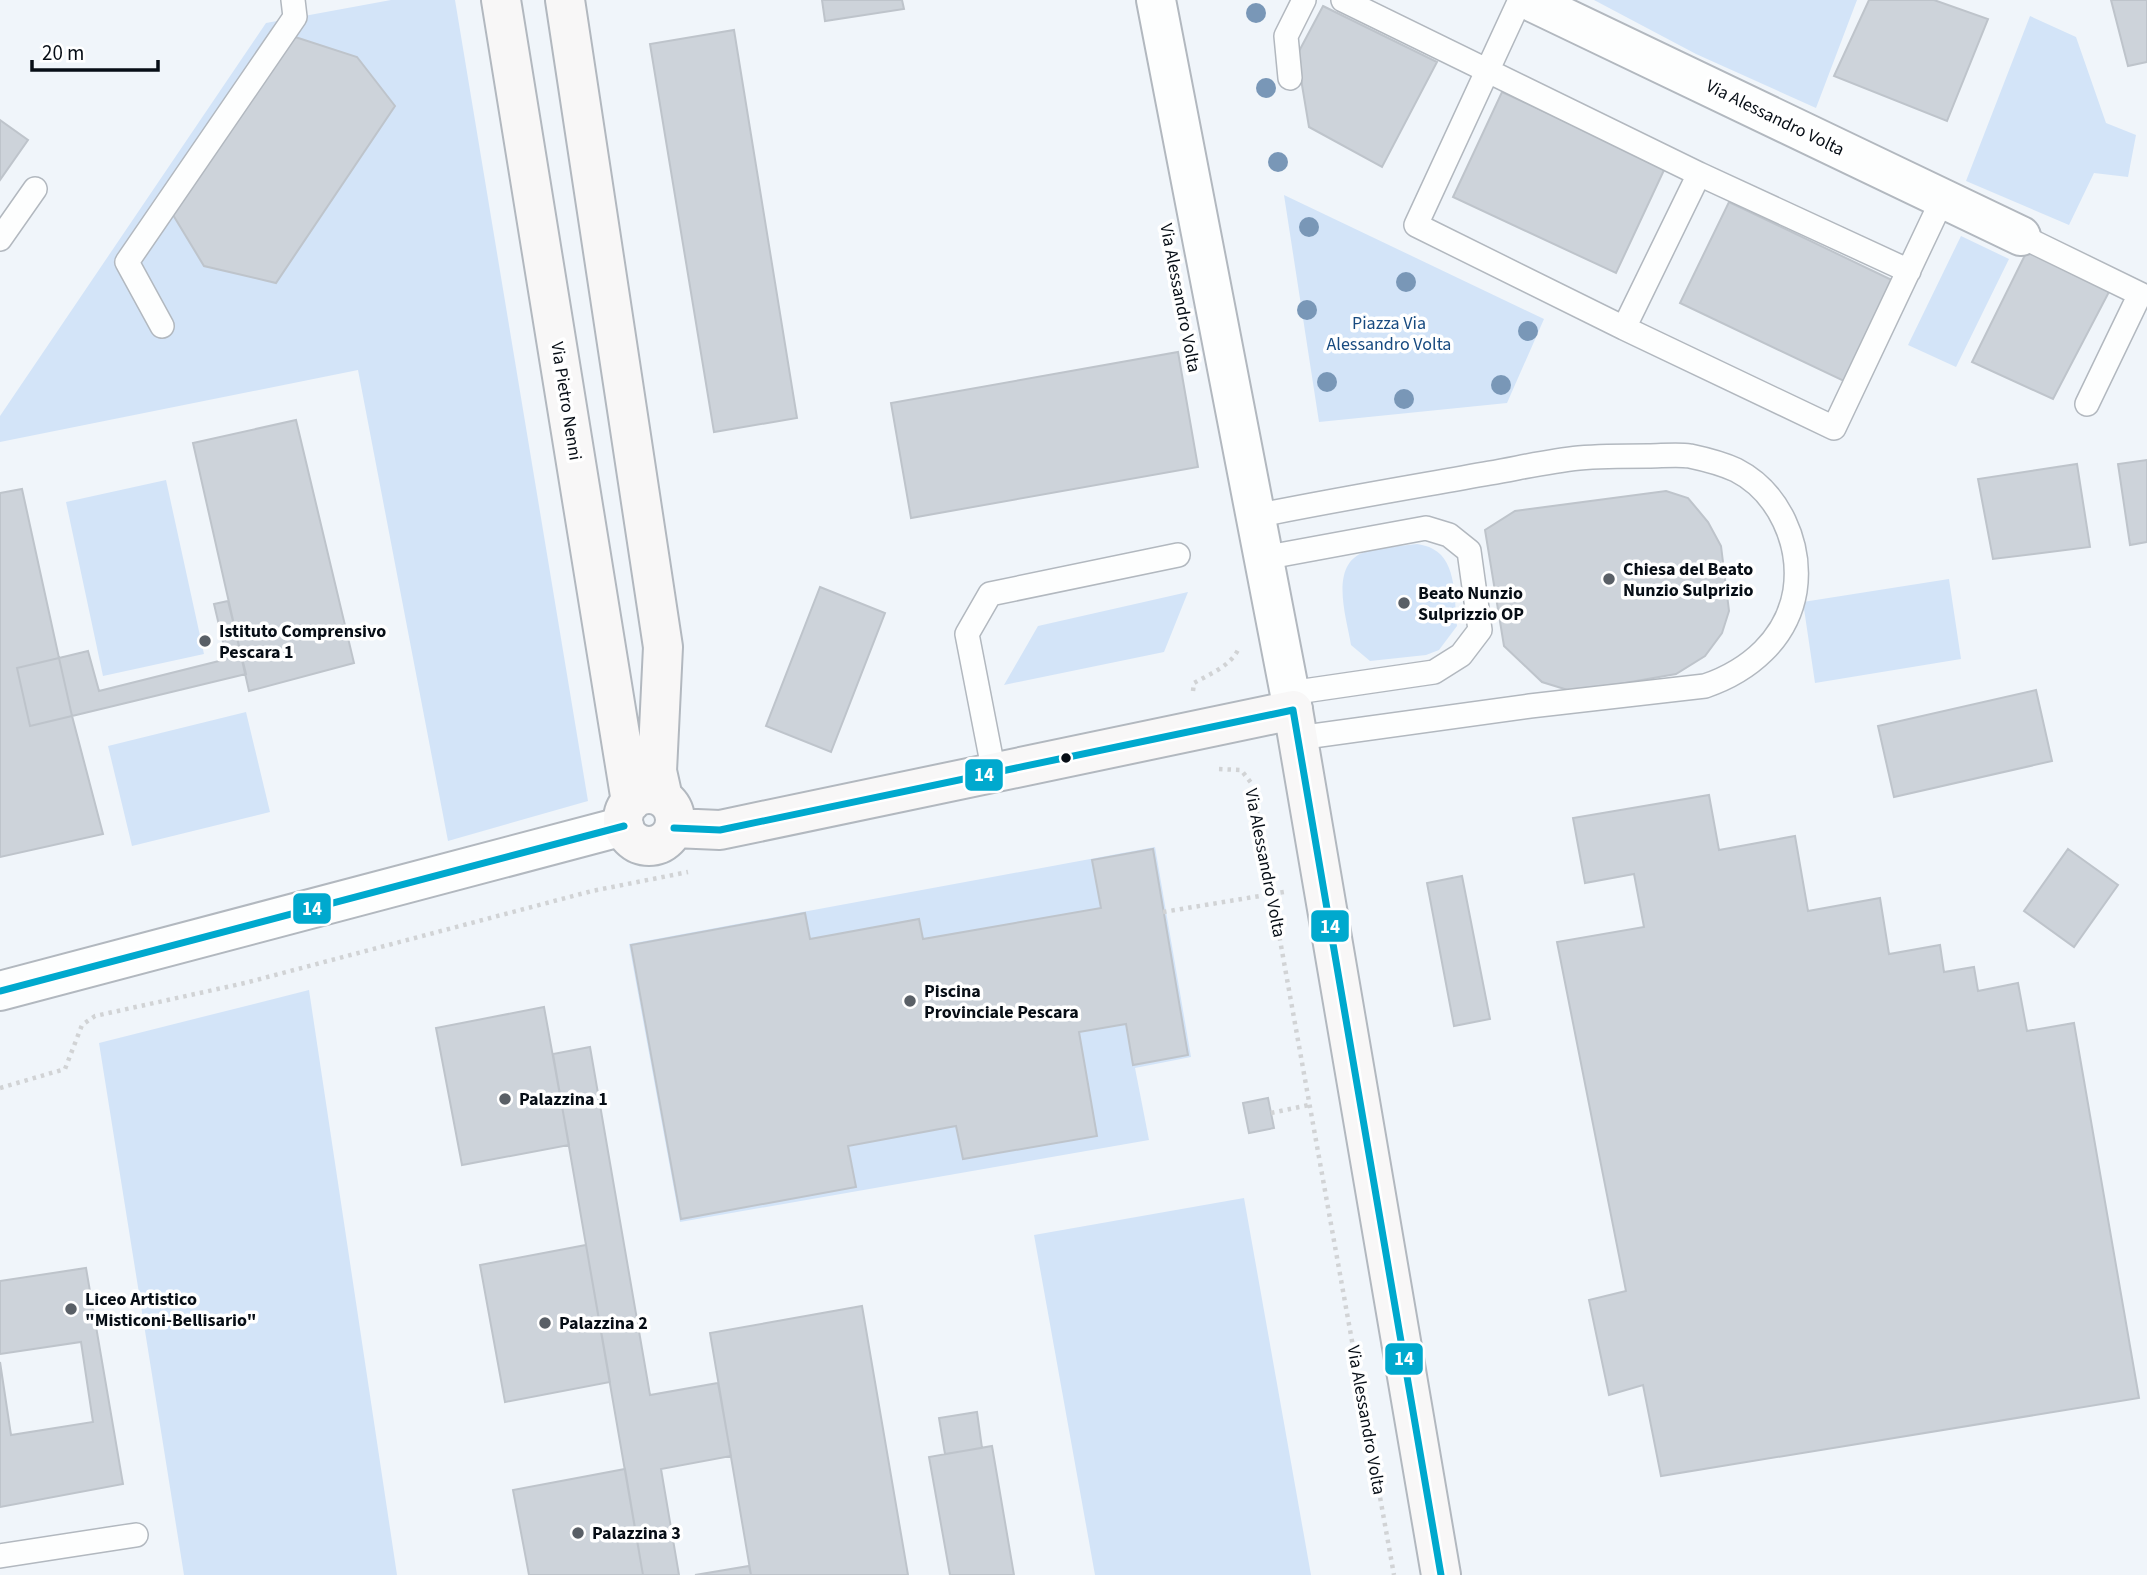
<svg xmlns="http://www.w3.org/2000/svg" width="2147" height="1575" viewBox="0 0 2147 1575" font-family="'Source Sans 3',sans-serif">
  <rect width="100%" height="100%" fill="#f0f5fa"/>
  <path fill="#d3e4f8" d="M 391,0 L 455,0 L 588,801 L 448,841 L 358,370 L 0,442 L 0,416 L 266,23 Z
    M 1594,0 L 1857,0 L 1816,108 L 1696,54 Z
    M 2030,16 L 2076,37 L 2106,123 L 2136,135 L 2128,177 L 2094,173 L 2069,225 L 1966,181 Z
    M 1284,195 L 1544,319 L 1507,403 L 1319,422 Z
    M 1961,236 L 2009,259 L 1956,367 L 1908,345 Z
    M 166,480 L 204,654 L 103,676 L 66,502 Z
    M 1417,544 C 1422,545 1428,546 1433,549 C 1458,562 1454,603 1457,626 L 1439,650 L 1426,655 L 1370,661 L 1351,645 C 1347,619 1329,567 1362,553 C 1376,547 1401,546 1417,544 Z
    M 1949,579 L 1961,659 L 1815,683 L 1803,602 Z
    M 1188,592 L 1164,652 L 1004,685 L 1038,626 Z
    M 246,712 L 270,812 L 132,846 L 108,746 Z
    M 1155,847 L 1191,1057 L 1135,1068 L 1149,1140 L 680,1222 L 629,944 Z
    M 309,990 L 397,1575 L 184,1575 L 99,1043 Z
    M 1244,1198 L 1311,1575 L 1095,1575 L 1034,1235 Z"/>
  <path fill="#cdd3da" stroke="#bec4cb" stroke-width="2" d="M 822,0 L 902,0 L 904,9 L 825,21 Z
    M 1869,0 L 1934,0 L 1988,19 L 1947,121 L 1834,76 Z
    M 2111,0 L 2147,0 L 2147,62 L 2128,66 Z
    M 1323,6 L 1437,62 L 1382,167 L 1309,127 L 1297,55 Z
    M 734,30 L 797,418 L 714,432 L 650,44 Z
    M 289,35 L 357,57 L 395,106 L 276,283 L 204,266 L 167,205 Z
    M 1502,92 L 1665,168 L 1616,273 L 1453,197 Z
    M 0,120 L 28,140 L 0,180 Z
    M 1729,202 L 1894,281 L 1846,382 L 1680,303 Z
    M 2027,251 L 2110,290 L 2053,399 L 1972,362 Z
    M 1178,352 L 1198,467 L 911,518 L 891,403 Z
    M 296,420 L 354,663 L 249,691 L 193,443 Z
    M 2147,460 L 2147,542 L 2130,545 L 2118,464 Z
    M 2077,464 L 2090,547 L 1993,559 L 1978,479 Z
    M 22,489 L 59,658 L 17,668 L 30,726 L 72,716 L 103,834 L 0,857 L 0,493 Z
    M 1666,491 L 1688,498 L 1708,522 L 1721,546 L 1729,611 L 1722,633 L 1705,656 L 1676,674 L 1574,692 L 1542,682 L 1504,646 L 1485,530 L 1515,511 Z
    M 820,587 L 885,613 L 831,752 L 766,726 Z
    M 228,601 L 246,674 L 72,716 L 59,658 L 88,651 L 99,691 L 227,659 L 214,604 Z
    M 59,658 L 72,716 L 30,726 L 17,668 Z
    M 2036,690 L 2052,761 L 1894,797 L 1878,726 Z
    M 1709,795 L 1719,850 L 1795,836 L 1808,911 L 1880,898 L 1889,954 L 1940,945 L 1944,972 L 1974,967 L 1978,991 L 2018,983 L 2027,1031 L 2074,1023 L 2139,1398 L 1661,1476 L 1643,1385 L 1609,1395 L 1589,1300 L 1626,1291 L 1557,942 L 1644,927 L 1634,874 L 1585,883 L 1573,818 Z
    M 1153,849 L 1188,1055 L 1133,1065 L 1126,1024 L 1079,1032 L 1097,1136 L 963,1159 L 956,1126 L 848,1146 L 856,1187 L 681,1219 L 631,945 L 805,913 L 810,939 L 919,919 L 923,939 L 1101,908 L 1092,860 Z
    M 2068,849 L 2118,885 L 2074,947 L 2024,911 Z
    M 1462,876 L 1490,1019 L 1454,1026 L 1427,883 Z
    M 544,1007 L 569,1145 L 462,1165 L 436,1028 Z
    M 590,1047 L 650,1395 L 718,1383 L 731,1456 L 661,1469 L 679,1575 L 643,1575 L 553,1054 Z
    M 1268,1098 L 1274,1128 L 1249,1133 L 1243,1103 Z
    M 586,1245 L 610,1382 L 505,1402 L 480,1265 Z
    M 86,1268 L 123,1484 L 0,1507 L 0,1362 L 11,1435 L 93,1422 L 81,1342 L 0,1354 L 0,1281 Z
    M 862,1306 L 908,1575 L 751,1575 L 710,1333 Z
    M 977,1412 L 982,1448 L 945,1454 L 939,1418 Z
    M 992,1446 L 1014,1575 L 950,1575 L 929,1457 Z
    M 625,1469 L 643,1575 L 529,1575 L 513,1490 Z
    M 749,1566 L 751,1575 L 695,1575 Z"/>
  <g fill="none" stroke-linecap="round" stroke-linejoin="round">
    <g stroke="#b2b8bf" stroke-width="26">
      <path id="lane" d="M 1343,0 L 1699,174
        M 1520,0 L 1416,225 L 1624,328
        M 1290,78 L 1286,36 L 1304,0
        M 2021,236 L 2140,294 L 2087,404
        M 0,239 L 35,189
        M 1909,271 L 1699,174 L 1624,328 L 1834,428 L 1943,198
        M 162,326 L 127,262 L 295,17 L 293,0
        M 1255,516 C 1333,500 1412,487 1490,473 C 1519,468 1549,461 1579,458 C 1602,456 1625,456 1648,456 C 1661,456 1677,454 1690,456 C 1704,459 1723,464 1736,470 C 1779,492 1802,544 1795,591 C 1787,639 1749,671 1705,686 L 1530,706 L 1298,738
        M 1263,558 L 1426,528 L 1449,535 L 1469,551 L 1480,630 L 1461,655 L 1434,672 L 1290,693
        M 994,773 L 967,634 L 990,594 L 1178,555
        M 0,1556 L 136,1535"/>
    </g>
    <g stroke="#b2b8bf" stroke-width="42">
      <path id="street" d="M 1156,0 L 1293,710
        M 1528,0 L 2021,236
        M 0,991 L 624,826"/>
    </g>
    <g stroke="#b2b8bf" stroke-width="42">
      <path id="secondary" d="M 501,0 L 631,802
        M 565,0 L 663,647 L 657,771 L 663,798
        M623 820a26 26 0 1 1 52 0a26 26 0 1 1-52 0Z
        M 674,828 L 720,830 L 1293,710 L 1441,1575"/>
    </g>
    <path stroke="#d1d3d5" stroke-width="4.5" stroke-dasharray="3.5 5" stroke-linecap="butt" d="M 1193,691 L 1194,683 C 1210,674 1230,666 1238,650
      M 1219,769 L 1241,770 L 1252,784 L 1394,1575
      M 1163,912 L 1284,892
      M 0,1088 L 65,1069 L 82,1025 L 95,1016 L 245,983 L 592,891 L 688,872
      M 1271,1113 L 1309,1105"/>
    <use href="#lane" stroke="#fdfefe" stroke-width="23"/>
    <use href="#street" stroke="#fdfefe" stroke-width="38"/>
    <use href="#secondary" stroke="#f8f7f7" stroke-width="38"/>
    <g stroke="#fff" stroke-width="12">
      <path id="bus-1" d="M 1293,710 L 1441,1575
        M 674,828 L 720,830 L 1293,710
        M 0,991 L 624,826"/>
    </g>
    <use href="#bus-1" stroke="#00a9ce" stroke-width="7"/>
  </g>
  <g fill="#7997b7">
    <circle cx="1256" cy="13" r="10"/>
    <circle cx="1266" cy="88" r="10"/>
    <circle cx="1278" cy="162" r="10"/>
    <circle cx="1309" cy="227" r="10"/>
    <circle cx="1406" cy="282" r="10"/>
    <circle cx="1307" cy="310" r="10"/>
    <circle cx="1528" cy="331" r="10"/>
    <circle cx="1327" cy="382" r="10"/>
    <circle cx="1501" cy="385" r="10"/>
    <circle cx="1404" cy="399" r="10"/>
  </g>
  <g fill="#595f66" stroke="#fff" stroke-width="2.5">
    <circle cx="1609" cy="579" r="7"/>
    <circle cx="1404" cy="603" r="7"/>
    <circle cx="205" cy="641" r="7"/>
    <circle cx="910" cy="1001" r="7"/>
    <circle cx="505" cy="1099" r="7"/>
    <circle cx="71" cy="1309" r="7"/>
    <circle cx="545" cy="1323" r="7"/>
    <circle cx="578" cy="1533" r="7"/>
  </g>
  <circle fill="#070e16" stroke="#fff" stroke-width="2.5" cx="1066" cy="758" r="6"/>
  <g text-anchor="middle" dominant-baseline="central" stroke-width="7" stroke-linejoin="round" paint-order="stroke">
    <g font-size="18" fill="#070e16" stroke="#fff">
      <text transform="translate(1775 118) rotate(26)">Via Alessandro Volta</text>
      <text transform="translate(1180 298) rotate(79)">Via Alessandro Volta</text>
      <text transform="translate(566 401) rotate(81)">Via Pietro Nenni</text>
      <text transform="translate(1265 863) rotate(79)">Via Alessandro Volta</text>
      <text transform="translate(1366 1420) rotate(80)">Via Alessandro Volta</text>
    </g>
    <g font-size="18" fill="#174a80" stroke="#fff">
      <text x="1389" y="323">Piazza Via<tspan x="1389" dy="21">Alessandro Volta</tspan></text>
    </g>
    <g font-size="18" font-weight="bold" fill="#070e16" stroke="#fff" text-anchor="start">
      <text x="1623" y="569">Chiesa del Beato<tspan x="1623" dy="21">Nunzio Sulprizio</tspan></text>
      <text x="1418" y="593">Beato Nunzio<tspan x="1418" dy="21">Sulprizzio OP</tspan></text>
      <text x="219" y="631">Istituto Comprensivo<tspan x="219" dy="21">Pescara 1</tspan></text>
      <text x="924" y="991">Piscina<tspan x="924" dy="21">Provinciale Pescara</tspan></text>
      <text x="519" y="1099">Palazzina 1</text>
      <text x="85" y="1299">Liceo Artistico<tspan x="85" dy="21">"Misticoni-Bellisario"</tspan></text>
      <text x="559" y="1323">Palazzina 2</text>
      <text x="592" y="1533">Palazzina 3</text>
    </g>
  </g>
  <g stroke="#fff" stroke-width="2.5">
    <rect x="964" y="758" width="40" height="34" rx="7" fill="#00a9ce"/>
    <rect x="292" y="892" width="40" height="33" rx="7" fill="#00a9ce"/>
    <rect x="1310" y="909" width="40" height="34" rx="7" fill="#00a9ce"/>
    <rect x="1384" y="1342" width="40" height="34" rx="7" fill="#00a9ce"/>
  </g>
  <g font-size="19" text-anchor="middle" font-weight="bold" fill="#fff">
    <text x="984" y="781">14</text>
    <text x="312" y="915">14</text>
    <text x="1330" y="933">14</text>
    <text x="1404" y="1365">14</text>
  </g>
  <path d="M32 60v10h126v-10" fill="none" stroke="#070e16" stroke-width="3.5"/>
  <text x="42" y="60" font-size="21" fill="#070e16" stroke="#ffffff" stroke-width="5" paint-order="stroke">20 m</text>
</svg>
